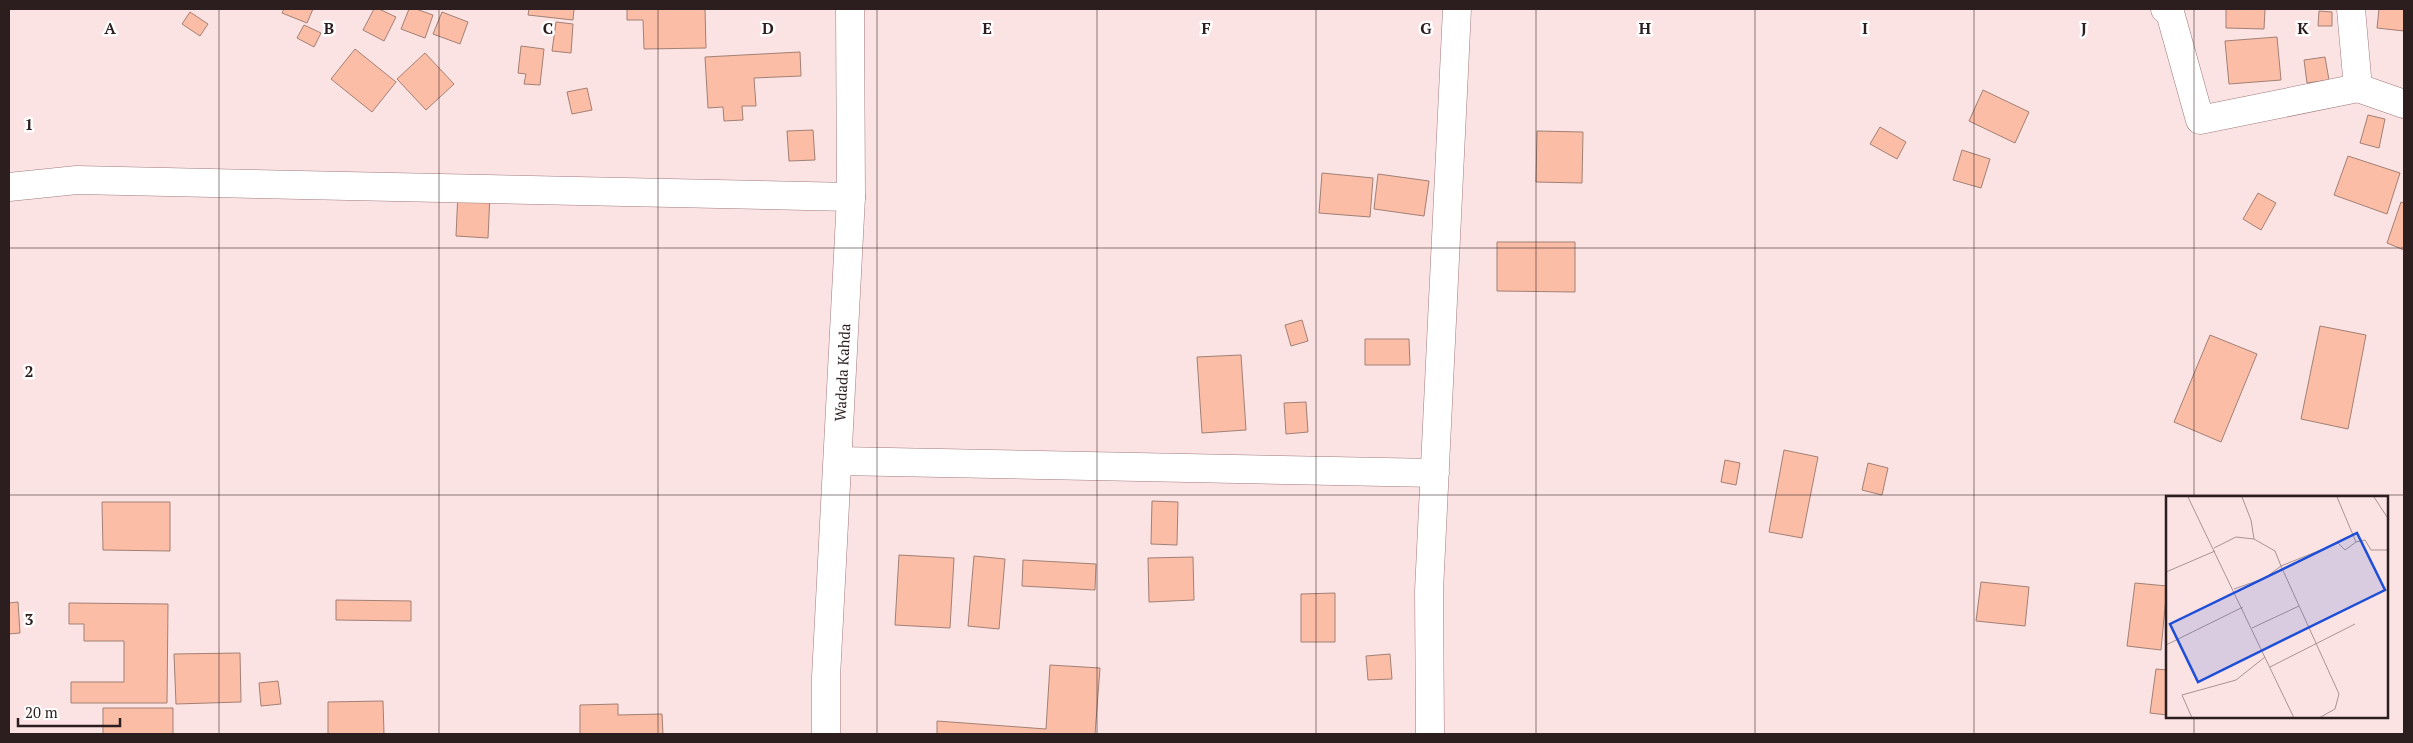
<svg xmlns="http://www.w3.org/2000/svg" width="2413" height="743" viewBox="0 0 2413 743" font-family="'PT Serif',serif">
  <rect width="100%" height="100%" fill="#fbe2e3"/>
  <path fill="#fcbda7" stroke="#a28074" d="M 284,9 L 313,9 L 307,23 L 282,13 Z
    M 374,9 L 379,9 L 396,17 L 384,41 L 363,30 Z
    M 409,9 L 416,9 L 433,15 L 425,38 L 401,29 Z
    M 529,9 L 574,9 L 573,20 L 528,15 Z
    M 627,9 L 705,9 L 706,48 L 644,49 L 643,20 L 627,20 Z
    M 2226,9 L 2265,9 L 2264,29 L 2226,28 Z
    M 2379,9 L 2404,9 L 2404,31 L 2377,28 Z
    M 2319,11 L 2332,12 L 2332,26 L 2318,26 Z
    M 190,12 L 208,24 L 200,36 L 182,24 Z
    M 442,12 L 468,22 L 460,44 L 433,34 Z
    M 556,22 L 573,24 L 571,53 L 552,51 Z
    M 304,25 L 321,33 L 314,47 L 297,38 Z
    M 2277,37 L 2281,80 L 2229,84 L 2225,41 Z
    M 521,46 L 544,49 L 540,85 L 524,84 L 526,74 L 518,73 Z
    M 355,49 L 396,82 L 372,112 L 331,79 Z
    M 800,52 L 801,76 L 754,78 L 756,106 L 742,106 L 743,120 L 724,121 L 723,107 L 708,108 L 705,57 Z
    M 425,53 L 454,84 L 426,110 L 397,79 Z
    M 2325,57 L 2329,80 L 2307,83 L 2304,60 Z
    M 587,88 L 592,110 L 572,114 L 567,92 Z
    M 1983,90 L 2029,112 L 2015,143 L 1969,121 Z
    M 2368,115 L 2385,119 L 2379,148 L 2360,143 Z
    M 1880,127 L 1906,142 L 1897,159 L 1870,144 Z
    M 813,130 L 815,160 L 789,161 L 787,131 Z
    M 1537,131 L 1583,132 L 1582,183 L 1536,182 Z
    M 1962,150 L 1990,159 L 1981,188 L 1953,180 Z
    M 2348,156 L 2400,173 L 2387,214 L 2334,195 Z
    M 1322,173 L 1373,178 L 1370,217 L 1319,213 Z
    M 1378,174 L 1429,181 L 1424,216 L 1374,209 Z
    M 458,192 L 490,193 L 488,238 L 456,236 Z
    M 2258,193 L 2276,203 L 2261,230 L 2243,219 Z
    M 2401,202 L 2404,203 L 2404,250 L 2387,243 Z
    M 1497,242 L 1575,242 L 1575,292 L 1497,291 Z
    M 1302,320 L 1308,341 L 1291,346 L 1285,325 Z
    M 2320,326 L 2366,335 L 2348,429 L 2301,419 Z
    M 2210,335 L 2257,354 L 2221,442 L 2174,422 Z
    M 1365,339 L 1409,339 L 1410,365 L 1365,365 Z
    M 1241,355 L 1246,430 L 1202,433 L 1197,357 Z
    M 1306,402 L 1308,432 L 1286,434 L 1284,403 Z
    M 1784,450 L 1818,457 L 1802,538 L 1769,532 Z
    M 1725,460 L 1740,463 L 1736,485 L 1721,482 Z
    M 1868,463 L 1888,468 L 1882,495 L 1862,490 Z
    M 1152,501 L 1178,502 L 1177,545 L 1151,544 Z
    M 102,502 L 170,502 L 170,551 L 103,550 Z
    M 899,555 L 954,558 L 950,628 L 895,625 Z
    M 974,556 L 1005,559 L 999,629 L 968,626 Z
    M 1193,557 L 1194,600 L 1149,602 L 1148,558 Z
    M 1023,560 L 1096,564 L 1095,590 L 1022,586 Z
    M 1981,582 L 2029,587 L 2025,626 L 1976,621 Z
    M 2135,583 L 2167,586 L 2161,650 L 2127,646 Z
    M 1335,593 L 1335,642 L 1301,642 L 1301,594 Z
    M 336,600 L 411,601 L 411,621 L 336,620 Z
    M 18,602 L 20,633 L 9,634 L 9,603 Z
    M 69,603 L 168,604 L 167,703 L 71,703 L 71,682 L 124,682 L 124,641 L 84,641 L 84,624 L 69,624 Z
    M 240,653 L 241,702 L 176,704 L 174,654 Z
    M 1390,654 L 1392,679 L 1368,680 L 1366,656 Z
    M 1050,665 L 1100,668 L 1095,734 L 937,734 L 937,721 L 1046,729 Z
    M 2156,669 L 2167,670 L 2167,715 L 2150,713 Z
    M 278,681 L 281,704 L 261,706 L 259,683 Z
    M 383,701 L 384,734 L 328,734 L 328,702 Z
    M 618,704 L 618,715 L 662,714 L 663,734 L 580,734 L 580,705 Z
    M 103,708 L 173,708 L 173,734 L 103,734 Z"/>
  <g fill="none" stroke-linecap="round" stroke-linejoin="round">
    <g stroke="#a07b7d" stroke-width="29">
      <path id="street" d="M 2165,9 L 2169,9 L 2200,120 L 2358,88 L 2404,104
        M 2351,9 L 2358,88
        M 9,187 L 77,180 L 851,197
        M 838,461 L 1435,473
        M 1430,734 L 1429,591 L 1457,9"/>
    </g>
    <g stroke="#a07b7d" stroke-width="29">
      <g id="secondary">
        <path id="s1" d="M 826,734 L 826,677 L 851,197 L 850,9"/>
      </g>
    </g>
    <use href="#street" stroke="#fff" stroke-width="28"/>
    <use href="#secondary" stroke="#fff" stroke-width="28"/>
  </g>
  <path fill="none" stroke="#2c1e1e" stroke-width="1" stroke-opacity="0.55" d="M 219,9 L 219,734M 439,9 L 439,734M 658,9 L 658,734M 877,9 L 877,734M 1097,9 L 1097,734M 1316,9 L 1316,734M 1536,9 L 1536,734M 1755,9 L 1755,734M 1974,9 L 1974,734M 2194,9 L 2194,497M 9,248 L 2404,248M 9,495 L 2404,495M 2194,717 L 2194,734"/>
  <g text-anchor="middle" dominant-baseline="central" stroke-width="5" stroke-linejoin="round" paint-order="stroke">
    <g font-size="15" fill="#2c1e1e" stroke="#fff">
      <text stroke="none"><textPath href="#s1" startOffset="362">Wadada Kahda</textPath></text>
    </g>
  </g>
  <g transform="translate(2166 496)">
    <rect width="222" height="222" fill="#fbe2e3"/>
    <path fill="none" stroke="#a89494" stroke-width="1" d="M 22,1 L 128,222M 76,1 L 85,24 L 88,43M 171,1 L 190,46M 208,1 L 223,24M 48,52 L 70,41 L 88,43 L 109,55 L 115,70 L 172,47 L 179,54 L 190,46 L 199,44 L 205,54 L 223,54M 0,76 L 49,55M 68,93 L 99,82 L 115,70 L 173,198 L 169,213 L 153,222M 86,132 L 133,110M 0,149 L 77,111M 104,171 L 189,128M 26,222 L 16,199 L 70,184 L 99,161"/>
    <path fill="#1d4ed8" fill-opacity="0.15" stroke="#1d4ed8" stroke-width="2.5" d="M 191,37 L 219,94 L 32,186 L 4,128 Z"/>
    <rect width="222" height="222" fill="none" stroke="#2c1e1e" stroke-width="2.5"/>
  </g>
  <g font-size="16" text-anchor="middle" font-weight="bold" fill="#2c1e1e" stroke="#fff" stroke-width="5" stroke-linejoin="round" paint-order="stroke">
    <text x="110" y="34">A</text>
    <text x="329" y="34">B</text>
    <text x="548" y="34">C</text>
    <text x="768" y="34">D</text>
    <text x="987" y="34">E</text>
    <text x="1206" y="34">F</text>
    <text x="1426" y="34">G</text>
    <text x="1645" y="34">H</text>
    <text x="1865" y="34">I</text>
    <text x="2084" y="34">J</text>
    <text x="2303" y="34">K</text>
    <text x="29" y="130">1</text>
    <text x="29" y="377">2</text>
    <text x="29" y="625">3</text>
  </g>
  <rect width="2413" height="743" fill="none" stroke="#2c1e1e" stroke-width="20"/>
  <path d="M18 718v8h102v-8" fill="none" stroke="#2c1e1e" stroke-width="2.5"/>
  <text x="25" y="718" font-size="15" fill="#2c1e1e" stroke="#ffffff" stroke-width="4" paint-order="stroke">20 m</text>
</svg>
